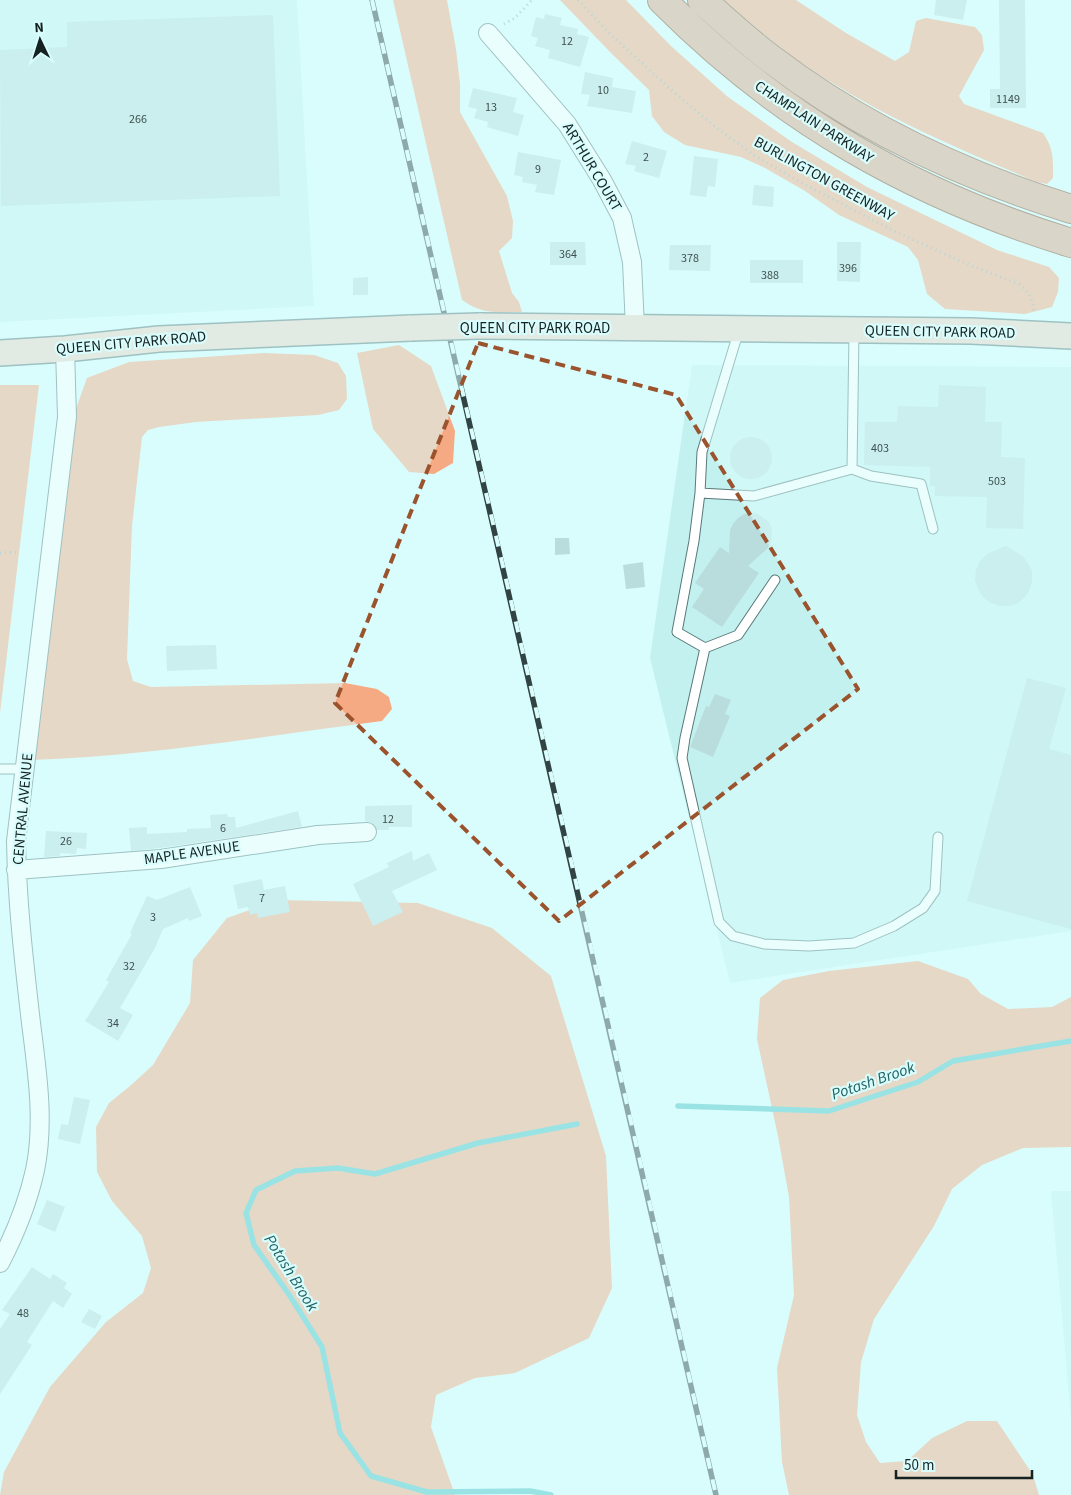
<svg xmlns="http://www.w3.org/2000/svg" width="1071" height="1495" viewBox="0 0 1071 1495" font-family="'Source Sans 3',sans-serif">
  <rect width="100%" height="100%" fill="#d9fdfd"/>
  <path fill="#c3f1f0" d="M 0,0 L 297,0 L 314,306 L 0,322 Z
    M 692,365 L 1071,367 L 1071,931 L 730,983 L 650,658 Z
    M 1051,1191 L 1071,1191 L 1071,1419 Z"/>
  <path fill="#f6aa84" d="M 393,0 L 447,0 L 456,49 L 460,84 L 460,112 L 507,196 L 513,221 L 512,238 L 499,251 L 512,293 L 519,302 L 522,312 C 497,312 483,315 462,300 Z
    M 560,0 L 626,0 L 671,46 L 728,97 L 792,142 L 867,187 L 997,250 L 1049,267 L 1059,278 L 1058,292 L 1052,307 L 1025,314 L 945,309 L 927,294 L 918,260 L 908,247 L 839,215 L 805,191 L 765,168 L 741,157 L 685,145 L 664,132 L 652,116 L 649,90 L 611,53 Z
    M 724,0 L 796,0 L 846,33 L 895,61 L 909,52 L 916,21 L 926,18 L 975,27 L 982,35 L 984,50 L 959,96 L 964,104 L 1043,133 C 1054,149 1053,159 1053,178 L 1047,184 L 1037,182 C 966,152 894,122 829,81 C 791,58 757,29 724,0 Z
    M 399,345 L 431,366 L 455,431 L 453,463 L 434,474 L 409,472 L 373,429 L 357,353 Z
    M 264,353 L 314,355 L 338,363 L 346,376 L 347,399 L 339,410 L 318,415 L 196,422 L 159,427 L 148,430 L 142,437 L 132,526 L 127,659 L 133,681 L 151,687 L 345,683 L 377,689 L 389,697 L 392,709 L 382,721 C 265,736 149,756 31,760 L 73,417 L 87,378 L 129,362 Z
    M 0,385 L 39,385 L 0,713 Z
    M 278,900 L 418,903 L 492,928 L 551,976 L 606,1156 L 612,1288 L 589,1338 L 515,1373 L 475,1378 L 436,1395 L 431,1427 L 455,1495 L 0,1495 L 4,1472 L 50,1387 L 106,1322 L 143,1293 L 151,1268 L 142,1236 L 112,1201 L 97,1172 L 96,1127 L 109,1103 L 130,1086 L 153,1065 L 190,1003 L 193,960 L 227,918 Z
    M 918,961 L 968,979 L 981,994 L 1008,1009 L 1052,1007 L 1071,997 L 1071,1147 L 1023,1148 L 982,1165 L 952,1189 L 934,1226 L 874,1319 L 861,1362 L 857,1415 L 866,1442 L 880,1463 L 907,1461 L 932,1438 L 967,1421 L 997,1421 L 1033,1475 L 1039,1495 L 789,1495 L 782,1462 L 777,1368 L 794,1295 L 789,1197 L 778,1136 L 757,1039 L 760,998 L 783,980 L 829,971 Z"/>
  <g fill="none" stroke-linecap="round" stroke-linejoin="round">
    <path stroke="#4fc4c5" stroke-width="5.5" d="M 678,1106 L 829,1111 L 918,1082 L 953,1061 L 1071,1041
      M 551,1495 L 530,1491 L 427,1492 L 371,1476 L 340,1433 L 322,1347 L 290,1296 L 254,1245 L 246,1213 L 256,1190 L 295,1171 L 338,1168 L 375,1174 L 478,1143 L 577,1124"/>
  </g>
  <path fill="#b9dddc" d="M 936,0 L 967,0 L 963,20 L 934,15 Z
    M 999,0 L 1025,0 L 1026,108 L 990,108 L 990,89 L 1000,89 Z
    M 545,14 L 562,18 L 560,25 L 578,29 L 577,34 L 589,37 L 580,67 L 548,58 L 550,50 L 535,46 L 538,38 L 531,36 L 536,17 L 544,19 Z
    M 273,15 L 280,196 L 1,206 L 0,50 L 67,47 L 67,22 Z
    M 585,72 L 613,78 L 612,87 L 636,91 L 632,113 L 587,106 L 590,95 L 581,94 Z
    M 473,88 L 517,98 L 513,112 L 524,115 L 518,136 L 487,127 L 488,122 L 474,118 L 477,109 L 468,107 Z
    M 632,141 L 667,151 L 659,178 L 634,171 L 636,166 L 625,164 Z
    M 518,152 L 561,160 L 554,195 L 535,192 L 537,185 L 522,182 L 523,177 L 514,175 Z
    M 694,156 L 718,159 L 715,187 L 708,186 L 706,197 L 690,195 Z
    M 754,185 L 774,187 L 773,207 L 752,205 Z
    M 550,242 L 585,242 L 586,265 L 550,265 Z
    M 837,242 L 861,242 L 860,282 L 837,281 Z
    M 670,245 L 711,245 L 710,271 L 669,270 Z
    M 750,260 L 803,260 L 803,283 L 750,283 Z
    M 368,277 L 368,295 L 353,295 L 353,278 Z
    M 939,385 L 986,387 L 985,422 L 1002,422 L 1001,457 L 1025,458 L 1023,529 L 986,528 L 987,497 L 935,496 L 935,486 L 930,486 L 930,467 L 864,465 L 865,422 L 897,422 L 898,406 L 938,407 Z
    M730 458a21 21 0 1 1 42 0a21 21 0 1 1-42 0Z
    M 752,513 L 758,514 L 769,522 L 772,529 L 771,542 L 768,548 L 748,566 L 759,573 L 722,627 L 692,607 L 704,589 L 695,583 L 720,547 L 729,553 L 730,530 L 733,524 L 738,518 L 744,514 Z
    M 555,538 L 569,538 L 570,554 L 555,555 Z
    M 1006,546 L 1023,556 L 1028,563 L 1032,571 L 1032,581 L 1030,589 L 1025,597 L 1018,603 L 1009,606 L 1000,606 L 991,603 L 983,597 L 978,589 L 975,580 L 976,570 L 980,561 L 987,554 Z
    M 643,562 L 645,587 L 626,589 L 623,565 Z
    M 216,645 L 217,669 L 167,671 L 166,646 Z
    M 1027,678 L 1066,688 L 1049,749 L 1071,755 L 1071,929 L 967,901 Z
    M 715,694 L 731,700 L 725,714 L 730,716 L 713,757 L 690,747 L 706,706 L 709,707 Z
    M 412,805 L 412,827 L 389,827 L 389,830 L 377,830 L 372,823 L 365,821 L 365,806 Z
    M 298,811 L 302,827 L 160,848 L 131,851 L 129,828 L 147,827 L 147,834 L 187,832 L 187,829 L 211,828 L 210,815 L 227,814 L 228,817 L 235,817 L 236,828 Z
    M 46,831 L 87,833 L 86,849 L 77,848 L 76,854 L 60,853 L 60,856 L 44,857 Z
    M 412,851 L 413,861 L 429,853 L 437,870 L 392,891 L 403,912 L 373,926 L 353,884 L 389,867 L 387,863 Z
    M 262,879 L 264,890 L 285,886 L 290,912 L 258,918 L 257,913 L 250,915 L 248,907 L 238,909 L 233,885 Z
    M 190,887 L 202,916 L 189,921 L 188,918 L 163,929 L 155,948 L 120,1008 L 133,1015 L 118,1041 L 85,1021 L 109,982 L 106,980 L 132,934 L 130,933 L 147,896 L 157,900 Z
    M 74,1097 L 90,1100 L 80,1144 L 58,1139 L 61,1124 L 68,1125 Z
    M 47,1200 L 65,1207 L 55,1232 L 37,1224 Z
    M 32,1267 L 50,1279 L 53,1274 L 67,1283 L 64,1288 L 72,1294 L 63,1308 L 53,1301 L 27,1342 L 32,1345 L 0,1394 L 0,1329 L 10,1314 L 2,1310 Z
    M 89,1309 L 102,1316 L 95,1329 L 81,1322 Z"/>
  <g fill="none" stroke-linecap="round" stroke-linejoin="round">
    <g stroke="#587979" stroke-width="11">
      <path id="lane" d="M 739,330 L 702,452 L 700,493 L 694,541 L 677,632 L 705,648 L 685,738 L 682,758 L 719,922 L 733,936 L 764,944 L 809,946 L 854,943 L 894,926 L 923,908 L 935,891 L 938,837
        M 852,469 L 871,476 L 921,484 L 933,529
        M 700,493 L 754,496 L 852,469 L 854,331
        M 705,648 L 738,635 L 775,580
        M 0,769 L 26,769"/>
    </g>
    <g stroke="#587979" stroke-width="20">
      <path id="street" d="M 488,33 L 567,124 L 602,180 L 622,218 L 632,262 L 635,328
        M 16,870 L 161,859 L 318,835 L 367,832
        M 0,1263 C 15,1234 28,1202 35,1170 C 45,1122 37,1071 31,1023 C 24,962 17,902 16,841 L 67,417 L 65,349"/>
    </g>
    <g stroke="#587979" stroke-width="28">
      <path id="secondary" d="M 479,326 L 971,331 L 1071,336
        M 0,353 L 65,349 L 159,339 L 411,328"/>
    </g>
    <g stroke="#855234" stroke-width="30">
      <path id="primary" d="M 662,0 C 780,119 912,194 1071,243
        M 702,0 C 725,21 747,41 771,59 C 860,127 965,176 1071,209"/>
    </g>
    <path stroke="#8ea9a9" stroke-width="3" stroke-dasharray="1 4" stroke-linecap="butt" d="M 578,0 L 611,35 L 676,94 L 713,125 L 755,156 L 802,183 L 898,233 L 972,266 L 1019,284 C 1029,292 1033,300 1034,313
      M 504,24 L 515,18 L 532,0
      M 0,553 L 19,552"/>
    <use href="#lane" stroke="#fff" stroke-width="9"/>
    <use href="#street" stroke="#fff" stroke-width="18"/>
    <use href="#secondary" stroke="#edd3c5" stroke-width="25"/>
    <use href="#primary" stroke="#daa78b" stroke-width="28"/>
    <g stroke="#324343" stroke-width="5.5">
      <path id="rail" d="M 372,0 C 487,498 603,996 716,1495"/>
    </g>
    <use href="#rail" stroke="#d9fdfd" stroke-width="4" stroke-dasharray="11" stroke-linecap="butt"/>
    <g stroke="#587979" stroke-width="28" stroke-linecap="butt">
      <path id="secondary-bridge" d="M 411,328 L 479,326"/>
    </g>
    <use href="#secondary-bridge" stroke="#edd3c5" stroke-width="25"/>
  </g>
  <path d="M0 0H1071V1495H0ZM 478,343 L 676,395 L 858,689 L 559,921 L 335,703 Z" fill="#d9fdfd" fill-opacity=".55" fill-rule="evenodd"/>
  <path fill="none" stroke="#9a532c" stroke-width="4" stroke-dasharray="10 6" stroke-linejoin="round" d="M 478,343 L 676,395 L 858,689 L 559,921 L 335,703 Z"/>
  <g text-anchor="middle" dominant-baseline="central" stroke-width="4.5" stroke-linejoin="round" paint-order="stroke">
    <g font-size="12" fill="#3e5150">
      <text x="567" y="41">12</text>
      <text x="603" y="90">10</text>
      <text x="1008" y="99">1149</text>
      <text x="491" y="107">13</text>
      <text x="138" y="119">266</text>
      <text x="646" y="157">2</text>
      <text x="538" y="169">9</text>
      <text x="568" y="254">364</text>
      <text x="690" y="258">378</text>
      <text x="848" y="268">396</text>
      <text x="770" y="275">388</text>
      <text x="880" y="448">403</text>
      <text x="997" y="481">503</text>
      <text x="388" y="819">12</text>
      <text x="223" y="828">6</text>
      <text x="66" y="841">26</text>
      <text x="262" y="898">7</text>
      <text x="153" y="917">3</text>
      <text x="129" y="966">32</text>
      <text x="113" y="1023">34</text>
      <text x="23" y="1313">48</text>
    </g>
    <g font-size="15" fill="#152222" stroke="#d9fdfd">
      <text transform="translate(814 122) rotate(33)">CHAMPLAIN PARKWAY</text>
      <text transform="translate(592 167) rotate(59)">ARTHUR COURT</text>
      <text transform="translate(824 179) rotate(29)">BURLINGTON GREENWAY</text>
      <text x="535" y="328">QUEEN CITY PARK ROAD</text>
      <text transform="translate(940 332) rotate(1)">QUEEN CITY PARK ROAD</text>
      <text transform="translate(131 343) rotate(-5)">QUEEN CITY PARK ROAD</text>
      <text transform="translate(23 809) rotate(-85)">CENTRAL AVENUE</text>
      <text transform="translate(192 853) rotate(-8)">MAPLE AVENUE</text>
    </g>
    <g font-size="16" font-style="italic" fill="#216162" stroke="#d9fdfd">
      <text transform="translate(873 1081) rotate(-19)">Potash Brook</text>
      <text transform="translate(291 1273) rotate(58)">Potash Brook</text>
    </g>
  </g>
  <g transform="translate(40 40) rotate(356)" stroke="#d9fdfd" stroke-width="4" paint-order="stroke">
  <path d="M0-4L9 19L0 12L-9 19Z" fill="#152222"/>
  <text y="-8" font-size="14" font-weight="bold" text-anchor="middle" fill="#152222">N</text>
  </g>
  <path d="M896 1470v8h136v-8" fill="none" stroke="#152222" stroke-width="2.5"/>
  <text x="904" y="1470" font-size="15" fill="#152222" stroke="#d9fdfd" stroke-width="4" paint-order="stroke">50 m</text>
</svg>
